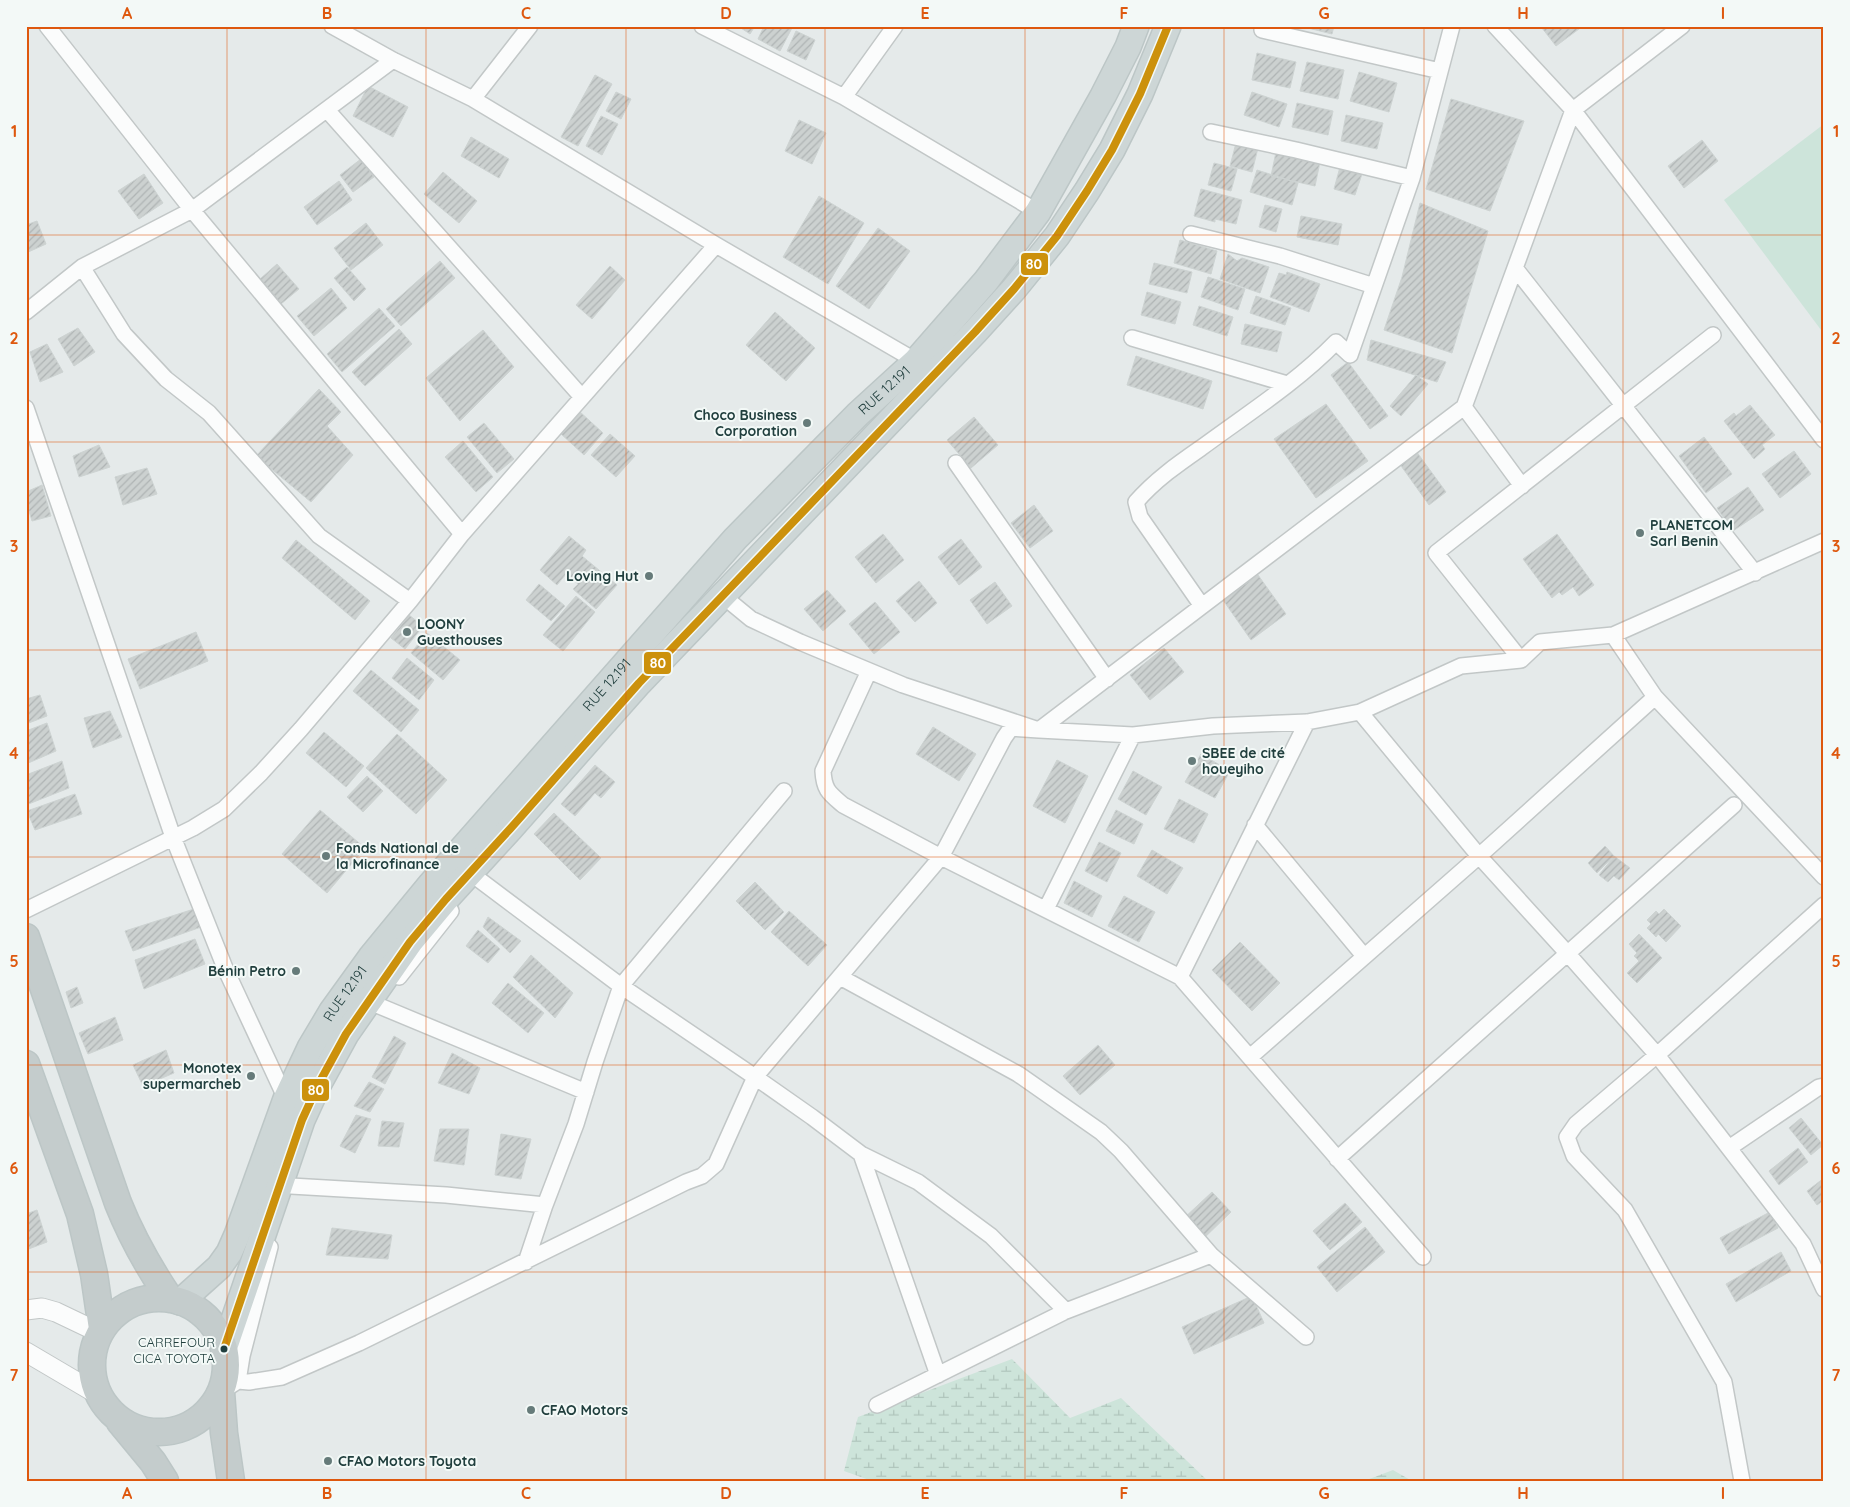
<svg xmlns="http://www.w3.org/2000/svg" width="1850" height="1507" viewBox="0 0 1850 1507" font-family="Quicksand,sans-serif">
  <defs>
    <pattern id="wetland-marsh" width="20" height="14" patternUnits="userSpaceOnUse" patternTransform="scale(1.25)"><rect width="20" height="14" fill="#cde4da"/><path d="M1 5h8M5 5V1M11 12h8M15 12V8" fill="none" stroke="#b0c5bc"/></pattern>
    <pattern id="building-hatch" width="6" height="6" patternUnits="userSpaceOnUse" patternTransform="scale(1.25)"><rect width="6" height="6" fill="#ccd1d0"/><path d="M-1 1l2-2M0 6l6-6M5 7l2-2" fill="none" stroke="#afb4b4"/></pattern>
  </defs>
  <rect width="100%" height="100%" fill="#e5eaea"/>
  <path fill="url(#wetland-marsh)" d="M 1012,1359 L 1070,1418 L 1121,1398 L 1208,1481 L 872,1481 L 844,1471 L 858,1417 Z
    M 1393,1470 L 1412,1481 L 1364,1481 Z"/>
  <path fill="#cde4da" d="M 1824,124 L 1824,334 L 1724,200 Z"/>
  <path fill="url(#building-hatch)" stroke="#cdd3d2" d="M 738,26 L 755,26 L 750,34 Z
    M 764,26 L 793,26 L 780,51 L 758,39 Z
    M 1300,26 L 1334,26 L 1332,34 Z
    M 1545,26 L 1583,26 L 1556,46 L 1542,28 Z
    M 796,31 L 815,40 L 806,60 L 787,51 Z
    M 1257,53 L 1296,62 L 1290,88 L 1252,80 Z
    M 1307,62 L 1344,70 L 1338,99 L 1300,91 Z
    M 1359,72 L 1397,83 L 1389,112 L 1350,101 Z
    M 595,75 L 612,84 L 578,146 L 561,137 Z
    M 368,86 L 408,107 L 393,137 L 353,116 Z
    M 616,92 L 631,99 L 621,119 L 606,111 Z
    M 1252,92 L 1287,104 L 1279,127 L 1244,115 Z
    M 1451,99 L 1524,121 L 1490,211 L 1426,189 Z
    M 1297,103 L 1333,111 L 1328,135 L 1292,127 Z
    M 1346,115 L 1383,123 L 1377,149 L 1341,141 Z
    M 601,116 L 618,124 L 602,155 L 586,146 Z
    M 799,120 L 826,133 L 812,164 L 785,151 Z
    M 471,137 L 509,159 L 499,178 L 461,156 Z
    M 1702,140 L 1718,161 L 1684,188 L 1668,166 Z
    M 1236,143 L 1258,148 L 1252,172 L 1230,166 Z
    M 1276,152 L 1320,162 L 1315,186 L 1271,176 Z
    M 361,159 L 374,177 L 353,192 L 340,175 Z
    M 1214,163 L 1237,169 L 1231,191 L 1208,185 Z
    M 1340,167 L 1362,174 L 1355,195 L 1334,189 Z
    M 1257,170 L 1298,183 L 1292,205 L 1250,192 Z
    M 443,172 L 477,201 L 459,223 L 424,194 Z
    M 144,174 L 163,203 L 139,219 L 118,191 Z
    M 339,181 L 352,200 L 317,225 L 304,207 Z
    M 1201,189 L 1242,200 L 1236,224 L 1215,219 L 1215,222 L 1194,216 Z
    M 819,196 L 864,223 L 828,284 L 783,257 Z
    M 1420,203 L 1488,231 L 1452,353 L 1384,330 L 1402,277 Z
    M 1265,205 L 1282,209 L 1276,232 L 1259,227 Z
    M 1301,216 L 1342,224 L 1338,245 L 1297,237 Z
    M 37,221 L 46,244 L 26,253 L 26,225 Z
    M 366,223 L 383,245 L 351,270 L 334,248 Z
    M 878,228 L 910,251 L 869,309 L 836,286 Z
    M 1180,240 L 1217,251 L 1211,274 L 1174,263 Z
    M 1228,254 L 1237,261 L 1242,258 L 1269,267 L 1260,293 L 1220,279 Z
    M 440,261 L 455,278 L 401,326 L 386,309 Z
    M 1154,263 L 1192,272 L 1187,293 L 1149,284 Z
    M 277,264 L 299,289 L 281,304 L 260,279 Z
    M 610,266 L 625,280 L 592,319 L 576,305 Z
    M 347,267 L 366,289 L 354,301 L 334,278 Z
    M 1287,272 L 1320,284 L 1309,312 L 1270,297 L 1279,273 L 1286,275 Z
    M 1208,277 L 1245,289 L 1238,310 L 1201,297 Z
    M 331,288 L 347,308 L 314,336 L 297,316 Z
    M 1147,292 L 1181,302 L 1175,324 L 1141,315 Z
    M 1256,296 L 1291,308 L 1285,325 L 1250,313 Z
    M 1199,306 L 1233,317 L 1227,336 L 1193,325 Z
    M 379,308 L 395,326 L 342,372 L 327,354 Z
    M 775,312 L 815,348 L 786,381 L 746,345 Z
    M 1245,324 L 1282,332 L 1277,352 L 1241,344 Z
    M 78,328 L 95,352 L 74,366 L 58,339 Z
    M 399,329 L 412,344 L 365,386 L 352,372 Z
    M 483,330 L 514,367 L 460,421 L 426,378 Z
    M 1371,340 L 1446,362 L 1437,382 L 1367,360 Z
    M 47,344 L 63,372 L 40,382 L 30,352 Z
    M 1136,356 L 1212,381 L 1203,409 L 1127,385 Z
    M 1348,362 L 1388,416 L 1370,429 L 1331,375 Z
    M 1416,375 L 1428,384 L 1401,416 L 1390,406 Z
    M 319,389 L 341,412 L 327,426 L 353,455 L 311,502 L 256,456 Z
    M 1326,404 L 1368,461 L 1316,498 L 1274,439 Z
    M 1750,405 L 1775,435 L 1762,445 L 1765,449 L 1754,459 L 1724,421 L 1734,413 L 1736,416 Z
    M 579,411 L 603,433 L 584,455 L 560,433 Z
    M 974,417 L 998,445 L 971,468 L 947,440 Z
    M 484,423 L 514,459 L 497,473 L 467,437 Z
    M 610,434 L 635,456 L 616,477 L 591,455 Z
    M 1704,437 L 1732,474 L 1706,493 L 1679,456 Z
    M 463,441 L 493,477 L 476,492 L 445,457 Z
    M 99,445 L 110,467 L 79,477 L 73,456 Z
    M 1416,451 L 1446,492 L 1429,505 L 1399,463 Z
    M 1794,451 L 1811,474 L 1780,498 L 1762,474 Z
    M 147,468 L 157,494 L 123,505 L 115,477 Z
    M 42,485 L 51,516 L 32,521 L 26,501 L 26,492 Z
    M 1748,487 L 1764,510 L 1733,531 L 1717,508 Z
    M 1034,505 L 1053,531 L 1030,548 L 1011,523 Z
    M 883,534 L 904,560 L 876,583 L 855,557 Z
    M 1557,534 L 1594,585 L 1579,596 L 1573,587 L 1562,595 L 1559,592 L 1552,598 L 1523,559 Z
    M 569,536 L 586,550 L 582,556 L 617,585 L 596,609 L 573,589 L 578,584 L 566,574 L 557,585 L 540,570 Z
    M 961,539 L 982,567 L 959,585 L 938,557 Z
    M 296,540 L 370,601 L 355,620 L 282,558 Z
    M 1258,575 L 1286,614 L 1251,640 L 1223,600 Z
    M 919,581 L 937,603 L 915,622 L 896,601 Z
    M 995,582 L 1012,606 L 987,624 L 970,600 Z
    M 539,584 L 565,606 L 551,621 L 526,600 Z
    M 827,590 L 846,611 L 823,631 L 804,609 Z
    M 576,596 L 595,612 L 563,651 L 543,635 Z
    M 875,602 L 900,632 L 874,654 L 849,624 Z
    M 409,615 L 423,626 L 405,649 L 391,638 Z
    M 196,632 L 208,661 L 140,689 L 128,659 Z
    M 427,633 L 460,660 L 443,680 L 411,653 Z
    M 1164,648 L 1184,672 L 1150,700 L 1130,675 Z
    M 407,658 L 434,680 L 419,700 L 392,678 Z
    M 371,670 L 419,710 L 401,732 L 353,691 Z
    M 40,695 L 47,716 L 26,724 L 26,699 Z
    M 110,711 L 122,737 L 93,748 L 84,718 Z
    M 47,723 L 56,751 L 26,764 L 26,731 Z
    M 933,727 L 976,754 L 959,781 L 916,754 Z
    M 324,732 L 364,766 L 346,787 L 306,753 Z
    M 397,734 L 447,780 L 416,814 L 366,768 Z
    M 1201,754 L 1230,771 L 1215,798 L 1185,782 Z
    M 1057,760 L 1088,776 L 1065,823 L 1033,806 Z
    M 62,761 L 69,788 L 26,805 L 26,775 Z
    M 595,765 L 615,782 L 601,798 L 595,793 L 575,816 L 561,804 Z
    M 1133,771 L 1162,787 L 1146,815 L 1118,799 Z
    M 367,776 L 383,791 L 363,812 L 347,797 Z
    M 75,794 L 82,814 L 35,830 L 27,811 Z
    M 1179,799 L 1208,814 L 1194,843 L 1164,829 Z
    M 320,810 L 365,848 L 327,893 L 282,854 Z
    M 1116,810 L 1143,824 L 1134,844 L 1106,831 Z
    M 554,813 L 601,858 L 580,880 L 534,834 Z
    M 1099,842 L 1121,853 L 1107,882 L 1085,871 Z
    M 1605,846 L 1614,856 L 1597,873 L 1588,863 Z
    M 1152,850 L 1183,868 L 1167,894 L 1137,876 Z
    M 1614,856 L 1630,868 L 1619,880 L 1614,876 L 1608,882 L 1599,875 Z
    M 1074,881 L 1102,896 L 1092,917 L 1064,903 Z
    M 755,882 L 784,912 L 765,930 L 736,901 Z
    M 1124,896 L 1155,912 L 1139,942 L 1108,926 Z
    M 194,909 L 201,927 L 133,951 L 125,931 Z
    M 1664,909 L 1681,926 L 1666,942 L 1658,934 L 1656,937 L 1647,928 L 1651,924 L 1647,920 L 1656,911 L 1659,914 Z
    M 789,911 L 827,945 L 808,966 L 771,932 Z
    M 488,917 L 521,941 L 510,953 L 483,927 Z
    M 478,930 L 500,949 L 488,963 L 466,946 Z
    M 1639,934 L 1662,958 L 1637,983 L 1627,973 L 1639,961 L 1634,956 L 1637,953 L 1629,944 Z
    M 195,939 L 205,964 L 144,989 L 135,960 Z
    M 1240,942 L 1280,983 L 1252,1011 L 1212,970 Z
    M 531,955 L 573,993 L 555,1018 L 513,977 Z
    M 508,983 L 544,1013 L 528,1033 L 492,1003 Z
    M 77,987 L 83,1003 L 71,1008 L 66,992 Z
    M 115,1017 L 123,1040 L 88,1054 L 79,1033 Z
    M 394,1036 L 406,1043 L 385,1084 L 372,1077 Z
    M 1098,1045 L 1115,1065 L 1080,1095 L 1063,1076 Z
    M 166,1050 L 174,1073 L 143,1086 L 133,1065 Z
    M 452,1053 L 480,1068 L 469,1094 L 438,1083 Z
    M 369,1082 L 384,1089 L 370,1112 L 354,1106 Z
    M 356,1115 L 371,1119 L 355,1153 L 340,1146 Z
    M 1801,1118 L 1823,1145 L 1811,1155 L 1789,1128 Z
    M 382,1121 L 404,1123 L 399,1147 L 378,1146 Z
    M 440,1129 L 469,1129 L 464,1165 L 434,1161 Z
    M 501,1134 L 531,1139 L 521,1179 L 495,1175 Z
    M 1798,1148 L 1808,1162 L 1779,1185 L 1769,1171 Z
    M 1824,1178 L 1824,1200 L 1817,1205 L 1807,1191 Z
    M 1212,1192 L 1231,1212 L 1201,1241 L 1182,1220 Z
    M 1345,1203 L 1362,1222 L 1330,1250 L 1313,1231 Z
    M 37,1210 L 47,1242 L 26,1250 L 26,1214 Z
    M 1770,1212 L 1778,1228 L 1729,1254 L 1720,1238 Z
    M 1365,1227 L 1385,1252 L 1337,1292 L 1317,1267 Z
    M 332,1228 L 392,1235 L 388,1259 L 326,1255 Z
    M 1781,1252 L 1791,1271 L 1736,1302 L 1726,1284 Z
    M 1252,1296 L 1264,1323 L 1194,1354 L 1182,1327 Z"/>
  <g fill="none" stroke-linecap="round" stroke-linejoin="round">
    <g stroke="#c2c7c7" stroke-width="18">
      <path id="minor" d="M 47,26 L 192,210 L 462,534
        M 332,26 L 393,60 L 473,99 L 716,245 L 916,361
        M 702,26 L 844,97 L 1038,212
        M 1495,26 L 1573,110 L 1824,440
        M 1262,30 L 1440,71
        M 844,97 L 895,26
        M 473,99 L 530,26
        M 327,110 L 581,396
        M 1211,132 L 1296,150 L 1412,178
        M 1191,234 L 1280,256 L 1374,286
        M 82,267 L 124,334 L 166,379 L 209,413 L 319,536 L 410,601
        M 1515,268 L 1755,573
        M 26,312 L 82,267 L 192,210 L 393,60
        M 1132,338 L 1287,384
        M 1464,407 L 1522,486
        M 26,408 L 173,837 L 225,968 L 286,1099
        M 956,463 L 1107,679
        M 723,596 L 751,619 L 800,642 L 903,685 L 1039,730 L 1133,735 L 1213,726 L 1307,722 L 1360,712 L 1461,666 L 1521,660 L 1540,642 L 1613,635 L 1824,541
        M 1202,606 L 1140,517 L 1136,502 C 1155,480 1178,464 1201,448 C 1247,414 1296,383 1336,342 L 1350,355 L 1412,178 L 1452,26
        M 1613,635 L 1655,697 L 1824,877
        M 1521,660 L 1436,553 L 1713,335
        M 869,671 L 823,771 C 824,790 829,793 843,805 L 941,857 L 1180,977 L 1423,1257
        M 1360,712 L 1479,856 L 1568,954 L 1657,1055 L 1803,1244 L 1824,1289
        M 1255,825 L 1364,956
        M 477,878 L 621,986 L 755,1077 L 812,1117 L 861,1154 L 918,1182 L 991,1236 L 1066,1311
        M 1046,909 L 1133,735
        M 26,910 L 193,828 L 224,809 L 261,773 L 301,729 L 410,601 L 462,534 L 716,245
        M 399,977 L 451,911
        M 840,977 L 1018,1074 L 1101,1132 L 1121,1151 L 1211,1255 L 1306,1337
        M 1180,977 L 1307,722
        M 377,1005 L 586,1092
        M 1250,1057 L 1479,856 L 1655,697
        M 1729,1148 L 1819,1087 L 1824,1086
        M 861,1154 L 938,1375
        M 1337,1159 L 1734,805
        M 291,1186 L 446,1195 L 545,1205
        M 526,1262 L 545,1205 L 576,1124 L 595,1062 L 621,986 L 784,791
        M 238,1381 L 242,1356 L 270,1247
        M 221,1392 L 238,1381 L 249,1382 L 282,1377 L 359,1343 L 686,1182 L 702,1176 L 716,1164 L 755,1077 L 941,857 L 1004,738 L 1011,728 L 1039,730 L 1464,407 L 1573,110 L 1682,26
        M 877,1405 L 1066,1311 L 1211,1255
        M 1742,1481 L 1724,1382 L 1625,1210 L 1574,1156 L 1567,1137 L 1576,1124 L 1657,1055 L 1824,905"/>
    </g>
    <g stroke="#c2c7c7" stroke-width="21">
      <path id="tertiary" d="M 26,1310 L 42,1308 L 56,1312 L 100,1333
        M 26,1352 L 99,1395"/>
    </g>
    <g stroke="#bcc6c6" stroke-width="28">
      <g id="primary">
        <path id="s1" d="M 180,1302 L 219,1267 L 229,1253 L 237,1235 L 286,1099 L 310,1048 L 332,1011 L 371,957 L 431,884 L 735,539 L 858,414 L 916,361 L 986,281 L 1038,212 L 1103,96 L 1128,47 L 1136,26"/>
        <path d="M 224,1349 L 302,1120 L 318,1085 L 346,1034 L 410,942 L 446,899 L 510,829 L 639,683 L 975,332 L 1014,289 L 1057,236 L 1087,191 L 1112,150 L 1140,94 L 1168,26"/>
      </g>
    </g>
    <g stroke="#bcc6c6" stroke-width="29">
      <path id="trunk" d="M 26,937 L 118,1203 C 132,1238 149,1268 170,1299
        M 26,1064 L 80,1214 L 94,1274 L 102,1329
        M92 1365a67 67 0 1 1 134 0a67 67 0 1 1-134 0Z
        M 221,1392 L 224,1433 L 231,1481
        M 120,1422 L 153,1462 L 165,1481"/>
    </g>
    <use href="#minor" stroke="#fbfcfc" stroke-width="15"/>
    <use href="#tertiary" stroke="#fbfcfc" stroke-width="19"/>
    <use href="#primary" stroke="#cdd6d6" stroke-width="25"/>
    <use href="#trunk" stroke="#c4cccc" stroke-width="26"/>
    <g stroke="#f3f9f7" stroke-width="11">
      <path id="bus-1" d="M 224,1349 L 302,1120 L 318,1085 L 346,1034 L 410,942 L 446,899 L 510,829 L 639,683 L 975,332 L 1014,289 L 1057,236 L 1087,191 L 1112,150 L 1140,94 L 1168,26"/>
    </g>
    <use href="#bus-1" stroke="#cc910c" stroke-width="8"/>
  </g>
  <path fill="none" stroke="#de580e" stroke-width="1" stroke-opacity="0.55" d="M 227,26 L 227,1481M 426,26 L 426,1481M 626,26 L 626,1481M 825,26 L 825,1481M 1025,26 L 1025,1481M 1224,26 L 1224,1481M 1424,26 L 1424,1481M 1623,26 L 1623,1481M 26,235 L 1824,235M 26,442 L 1824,442M 26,650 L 1824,650M 26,857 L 1824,857M 26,1065 L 1824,1065M 26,1272 L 1824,1272"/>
  <g fill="#667b7a" stroke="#f3f9f7" stroke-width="2">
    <circle cx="807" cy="423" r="5"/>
    <circle cx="1640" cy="533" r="5"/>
    <circle cx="649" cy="576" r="5"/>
    <circle cx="407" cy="632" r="5"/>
    <circle cx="1192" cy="761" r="5"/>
    <circle cx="326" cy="856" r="5"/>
    <circle cx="296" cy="971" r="5"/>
    <circle cx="251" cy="1076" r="5"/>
    <circle cx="531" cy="1410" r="5"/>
    <circle cx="328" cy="1461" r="5"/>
  </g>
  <circle fill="#213f3e" stroke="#f3f9f7" stroke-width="2" cx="224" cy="1349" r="4.5"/>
  <g text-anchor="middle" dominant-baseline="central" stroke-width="4" stroke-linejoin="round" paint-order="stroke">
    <g font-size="13" fill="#213f3e" stroke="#f3f9f7" text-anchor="end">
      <text x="215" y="1342">CARREFOUR<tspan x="215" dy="16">CICA TOYOTA</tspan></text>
    </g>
    <g font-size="14" fill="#213f3e" stroke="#f3f9f7">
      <text stroke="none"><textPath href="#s1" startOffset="1165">RUE 12.191</textPath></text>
      <text stroke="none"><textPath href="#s1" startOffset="760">RUE 12.191</textPath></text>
      <text stroke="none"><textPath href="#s1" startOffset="355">RUE 12.191</textPath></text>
    </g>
    <g font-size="14" font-weight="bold" fill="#213f3e" stroke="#f3f9f7" text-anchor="start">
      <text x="797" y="415" text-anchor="end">Choco Business<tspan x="797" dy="16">Corporation</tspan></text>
      <text x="1650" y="525">PLANETCOM<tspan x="1650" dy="16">Sarl Benin</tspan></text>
      <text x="639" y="576" text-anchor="end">Loving Hut</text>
      <text x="417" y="624">LOONY<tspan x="417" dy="16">Guesthouses</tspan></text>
      <text x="1202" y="753">SBEE de cité<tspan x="1202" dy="16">houeyiho</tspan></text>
      <text x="336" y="848">Fonds National de<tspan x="336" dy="16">la Microfinance</tspan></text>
      <text x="286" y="971" text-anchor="end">Bénin Petro</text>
      <text x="241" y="1068" text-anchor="end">Monotex<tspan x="241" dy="16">supermarcheb</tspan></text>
      <text x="541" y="1410">CFAO Motors</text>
      <text x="338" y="1461">CFAO Motors Toyota</text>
    </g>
  </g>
  <g stroke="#f3f9f7" stroke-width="2">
    <rect x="1020" y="252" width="29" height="24" rx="5" fill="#cc910c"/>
    <rect x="643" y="651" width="29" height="24" rx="5" fill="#cc910c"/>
    <rect x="301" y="1078" width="29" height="24" rx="5" fill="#cc910c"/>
  </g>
  <g font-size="14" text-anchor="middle" font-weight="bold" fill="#fff">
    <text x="1034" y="269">80</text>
    <text x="658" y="668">80</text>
    <text x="316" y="1095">80</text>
  </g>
  <rect width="1850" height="1507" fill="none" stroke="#f3f9f7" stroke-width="55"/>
  <rect x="28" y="28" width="1794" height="1452" fill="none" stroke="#de580e" stroke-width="2"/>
  <g font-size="16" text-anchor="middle" font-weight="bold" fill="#de580e">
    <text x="127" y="19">A</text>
    <text x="327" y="19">B</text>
    <text x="526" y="19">C</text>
    <text x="726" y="19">D</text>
    <text x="925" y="19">E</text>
    <text x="1124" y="19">F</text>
    <text x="1324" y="19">G</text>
    <text x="1523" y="19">H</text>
    <text x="1723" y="19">I</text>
    <text x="14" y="137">1</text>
    <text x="1836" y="137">1</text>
    <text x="14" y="344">2</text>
    <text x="1836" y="344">2</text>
    <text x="14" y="552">3</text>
    <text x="1836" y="552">3</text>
    <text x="14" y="759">4</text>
    <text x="1836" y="759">4</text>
    <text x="14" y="967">5</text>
    <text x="1836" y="967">5</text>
    <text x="14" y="1174">6</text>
    <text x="1836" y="1174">6</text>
    <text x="14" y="1381">7</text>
    <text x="1836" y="1381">7</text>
    <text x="127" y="1499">A</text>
    <text x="327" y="1499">B</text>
    <text x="526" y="1499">C</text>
    <text x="726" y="1499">D</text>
    <text x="925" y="1499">E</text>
    <text x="1124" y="1499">F</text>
    <text x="1324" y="1499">G</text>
    <text x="1523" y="1499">H</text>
    <text x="1723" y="1499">I</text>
  </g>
</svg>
